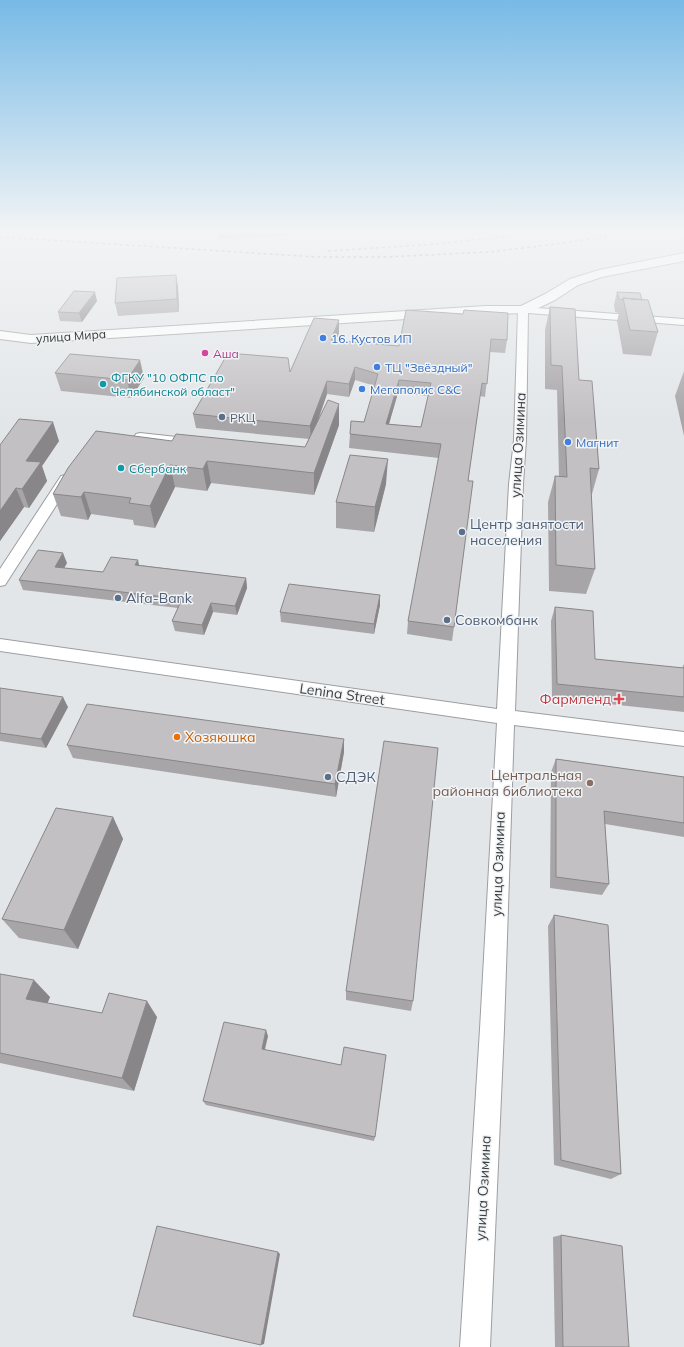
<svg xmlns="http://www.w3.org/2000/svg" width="684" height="1347" viewBox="0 0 684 1347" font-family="Mulish,sans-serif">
  <rect width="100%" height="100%" fill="#e3e6e9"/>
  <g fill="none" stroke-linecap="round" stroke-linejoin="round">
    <g stroke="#9c9ea0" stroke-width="2">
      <path id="street" d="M 523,307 L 684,319 L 684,325 L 528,313 L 526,440 L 523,484 L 515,711 L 684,732 L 684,746 L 514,725 L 504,1029 L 490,1347 L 460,1347 L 480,1029 L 497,723 L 0,651 L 0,639 L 497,709 L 509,484 L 514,440 L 518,310 Z
        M 140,433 L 195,439 L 199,440 L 201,443 L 199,446 L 195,447 L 136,440 L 134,437 L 136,434 Z
        M 66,475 L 71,476 L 73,479 L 5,585 L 0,586 L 0,569 L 61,476 Z"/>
    </g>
    <g stroke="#9c9ea0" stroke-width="2">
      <path id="secondary" d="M 684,253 L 684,261 L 602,277 L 578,285 L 555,300 L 528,313 L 485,314 L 31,343 L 0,339 L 0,331 L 31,335 L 485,306 L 521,306 L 545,294 L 570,279 L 599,270 Z"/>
    </g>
    <use href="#street" fill="#fff" fill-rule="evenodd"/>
    <use href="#secondary" fill="#fff" fill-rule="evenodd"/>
    <path stroke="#7e8081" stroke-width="1.5" stroke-dasharray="3 3" stroke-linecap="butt" d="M 0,237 L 318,257 L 385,257 L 489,252 L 549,245 L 634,232
      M 328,251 L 437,244 L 545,232"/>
  </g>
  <path fill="#a8a5a8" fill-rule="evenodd" d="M 218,232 L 288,232 L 289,236 L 219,239 Z
    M 176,275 L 178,287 L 179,312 L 118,316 L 115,303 Z
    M 617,292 L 642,300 L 658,332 L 651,356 L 623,354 L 617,321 L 619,313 L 615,312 L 614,305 Z
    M 97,301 L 82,322 L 60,321 L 58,312 Z
    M 550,307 L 579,380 L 599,469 L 592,494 L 591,494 L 595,569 L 586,594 L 549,591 L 548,502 L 555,476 L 559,477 L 557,390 L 545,389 L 545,330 Z
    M 406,310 L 507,340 L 505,353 L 490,352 L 485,397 L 480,396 L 468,481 L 454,627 L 452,641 L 407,634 L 408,621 L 439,458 L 349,448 L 350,434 L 364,422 L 375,386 L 355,380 L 349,397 L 327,394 L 317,424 L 339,425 L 314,495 L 211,483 L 207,491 L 175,487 L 155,528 L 134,525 L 133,520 L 91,514 L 88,520 L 61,516 L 53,494 L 172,441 L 305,447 L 309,439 L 196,428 L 193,414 L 290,372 L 339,333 L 336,340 L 399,346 ZM 398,393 L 428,396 L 421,427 L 389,424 Z
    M 684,371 L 684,436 L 675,396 Z
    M 55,373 L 144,378 L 131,398 L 61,391 Z
    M 59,441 L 42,466 L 47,481 L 29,508 L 24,507 L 0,541 L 0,445 Z
    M 386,484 L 374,532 L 336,528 L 336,502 Z
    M 67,563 L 64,568 L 103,572 L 139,565 L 246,578 L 247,588 L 237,615 L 213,612 L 204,635 L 175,631 L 172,621 L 178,608 L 23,590 L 19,580 Z
    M 380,595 L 380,605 L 374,634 L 281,622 L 280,612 Z
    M 555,607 L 595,659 L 682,668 L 684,664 L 684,712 L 552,698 L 551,621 Z
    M 0,688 L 68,707 L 46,748 L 0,741 Z
    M 344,739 L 344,752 L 336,797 L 73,758 L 67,745 Z
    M 556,759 L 684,777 L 684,837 L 605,824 L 609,884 L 602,895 L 550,888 L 551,772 Z
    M 113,817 L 123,839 L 78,949 L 19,938 L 2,919 Z
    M 554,915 L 621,1174 L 611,1179 L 554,1165 L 548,926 Z
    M 0,974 L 50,997 L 47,1003 L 102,1013 L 157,1017 L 134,1091 L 0,1063 Z
    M 346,991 L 413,1001 L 411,1011 L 346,1000 Z
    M 268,1036 L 265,1050 L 341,1065 L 375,1137 L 374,1141 L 206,1105 L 203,1101 Z
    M 561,1235 L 629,1347 L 555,1347 L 553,1237 Z"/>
  <path fill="#888688" d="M 176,275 L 178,287 L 179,312 L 177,299 Z
    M 95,292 L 97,301 L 82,322 L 79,313 Z
    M 339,320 L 339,333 L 331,353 L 331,340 Z
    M 140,360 L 144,378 L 131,398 L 127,380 Z
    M 355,367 L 355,380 L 349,397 L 349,384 Z
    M 399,380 L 398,393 L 385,437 L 386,424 Z
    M 327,381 L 327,394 L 311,439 L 310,426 Z
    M 339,404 L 339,425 L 314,495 L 314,473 Z
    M 53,422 L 59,441 L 42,466 L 47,481 L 29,508 L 22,489 L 26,461 Z
    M 388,459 L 386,484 L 374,532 L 375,507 Z
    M 207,461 L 211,483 L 207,491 L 203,469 Z
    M 170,465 L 175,487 L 155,528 L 150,506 Z
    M 16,488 L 24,507 L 0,541 L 0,511 Z
    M 84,492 L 91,514 L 88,520 L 81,497 Z
    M 63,553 L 67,563 L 59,577 L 55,567 Z
    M 138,560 L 140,570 L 135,565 Z
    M 246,578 L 247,588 L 237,615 L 235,606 Z
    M 380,595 L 380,605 L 374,634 L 374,624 Z
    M 211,603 L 213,612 L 204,635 L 202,625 Z
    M 63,697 L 68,707 L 46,748 L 41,739 Z
    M 344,739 L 344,752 L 336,797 L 335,784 Z
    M 113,817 L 123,839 L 78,949 L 64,930 Z
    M 34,980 L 50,997 L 43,1015 L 26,999 Z
    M 147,1001 L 157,1017 L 134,1091 L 122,1078 Z
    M 266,1030 L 268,1036 L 263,1055 L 262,1049 Z
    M 278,1252 L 280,1254 L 264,1344 L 261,1345 Z"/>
  <path fill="#c3c0c3" stroke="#888688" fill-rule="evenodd" d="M 176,275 L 177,299 L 115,303 L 117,278 Z
    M 74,291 L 95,292 L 79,313 L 58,312 Z
    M 617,292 L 640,293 L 642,300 L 623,298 L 623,300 L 619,299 Z
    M 623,298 L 648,300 L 658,332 L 630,330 Z
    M 550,307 L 575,309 L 579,380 L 592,381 L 599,469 L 590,468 L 595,569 L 556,565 L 555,476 L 567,477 L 562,366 L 551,365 Z
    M 406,310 L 463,314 L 464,310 L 508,313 L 507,340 L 491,339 L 487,384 L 482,383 L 468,481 L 473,481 L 454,627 L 408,621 L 441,444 L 350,434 L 351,421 L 364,422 L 378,374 L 355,367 L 349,384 L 327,381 L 310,426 L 193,414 L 228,353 L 288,358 L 290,372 L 314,318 L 339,320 L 331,340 L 399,346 ZM 399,380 L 431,383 L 421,427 L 386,424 Z
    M 70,354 L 140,360 L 127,380 L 55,373 Z
    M 328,400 L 339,404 L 314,473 L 207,461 L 203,469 L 170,465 L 150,506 L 129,503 L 131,498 L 84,492 L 81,497 L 53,494 L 68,468 L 96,431 L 172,441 L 176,434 L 305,447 Z
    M 19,419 L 53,422 L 26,461 L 41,462 L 22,489 L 16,488 L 0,511 L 0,445 Z
    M 350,455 L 388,459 L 375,507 L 336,502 Z
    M 38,550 L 63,553 L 55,567 L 103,572 L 111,557 L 138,560 L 135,565 L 246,578 L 235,606 L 211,603 L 202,625 L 172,621 L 182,599 L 19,580 Z
    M 289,584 L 380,595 L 374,624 L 280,612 Z
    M 555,607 L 593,611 L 595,659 L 684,668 L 684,697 L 557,684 Z
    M 0,688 L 63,697 L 41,739 L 0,733 Z
    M 87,704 L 344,739 L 335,784 L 67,745 Z
    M 384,741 L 438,748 L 413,1001 L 346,991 Z
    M 556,759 L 684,777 L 684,823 L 604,811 L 609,884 L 556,877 Z
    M 56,808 L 113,817 L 64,930 L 2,919 Z
    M 554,915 L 608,925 L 621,1174 L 561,1160 Z
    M 0,974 L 34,980 L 26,999 L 102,1013 L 109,993 L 147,1001 L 122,1078 L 0,1053 Z
    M 224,1022 L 266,1030 L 262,1049 L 341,1065 L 344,1047 L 386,1055 L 375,1137 L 203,1101 Z
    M 157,1226 L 278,1252 L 261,1345 L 133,1316 Z
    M 561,1235 L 622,1246 L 629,1347 L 563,1347 Z"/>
  <linearGradient id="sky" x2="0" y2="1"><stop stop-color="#77bae6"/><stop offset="0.55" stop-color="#f2f4f5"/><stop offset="1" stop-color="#f2f4f5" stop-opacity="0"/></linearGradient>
  <rect width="684" height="420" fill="url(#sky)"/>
  <g fill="#3f7fe0" stroke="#f1f4f6" stroke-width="1.5">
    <circle cx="323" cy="338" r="4"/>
    <circle cx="377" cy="367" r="4"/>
    <circle cx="362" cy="389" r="4"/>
    <circle cx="568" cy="442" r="4"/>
  </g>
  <circle fill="#d1479c" stroke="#f1f4f6" stroke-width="1.5" cx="205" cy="353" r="4"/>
  <g fill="#0f9aa8" stroke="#f1f4f6" stroke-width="1.5">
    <circle cx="103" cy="384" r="4"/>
    <circle cx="121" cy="468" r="4"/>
  </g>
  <g fill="#5c6f8a" stroke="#f1f4f6" stroke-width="1.5">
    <circle cx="222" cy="417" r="4"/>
    <circle cx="462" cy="532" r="4"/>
    <circle cx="118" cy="598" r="4"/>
    <circle cx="447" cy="620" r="4"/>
    <circle cx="328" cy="777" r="4"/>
  </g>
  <path fill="#e0444e" stroke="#f1f4f6" stroke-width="1.5" d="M617 693h4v4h4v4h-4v4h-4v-4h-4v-4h4z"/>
  <circle fill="#e8710a" stroke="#f1f4f6" stroke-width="1.5" cx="177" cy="737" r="4"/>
  <circle fill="#8d6e63" stroke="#f1f4f6" stroke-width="1.5" cx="590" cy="783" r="4"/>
  <g text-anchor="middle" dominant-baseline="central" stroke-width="3" stroke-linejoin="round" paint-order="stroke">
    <g font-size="12" fill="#3c3d3e" stroke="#f1f4f6">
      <text transform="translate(71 336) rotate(-4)">улица Мира</text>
    </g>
    <g font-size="12" fill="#366cbe" stroke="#f1f4f6" text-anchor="start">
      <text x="331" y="338">16. Кустов ИП</text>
      <text x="385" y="367">ТЦ "Звёздный"</text>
      <text x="370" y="389">Мегаполис C&amp;C</text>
      <text x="576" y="442">Магнит</text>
    </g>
    <g font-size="12" fill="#b23c85" stroke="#f1f4f6" text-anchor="start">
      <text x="213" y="353">Аша</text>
    </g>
    <g font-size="12" fill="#0d838f" stroke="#f1f4f6" text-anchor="start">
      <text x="111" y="377">ФГКУ "10 ОФПС по<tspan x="111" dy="14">Челябинской област"</tspan></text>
      <text x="129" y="468">Сбербанк</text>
    </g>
    <g font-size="12" fill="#4e5e75" stroke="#f1f4f6" text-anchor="start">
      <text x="230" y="417">РКЦ</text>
    </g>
    <g font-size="14" fill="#3c3d3e" stroke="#f1f4f6">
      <text transform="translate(518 445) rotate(-87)">улица Озимина</text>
      <text transform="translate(342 694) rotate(8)">Lenina Street</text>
      <text transform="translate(498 864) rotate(-88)">улица Озимина</text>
      <text transform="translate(483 1188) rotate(-87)">улица Озимина</text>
    </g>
    <g font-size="14" fill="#4e5e75" stroke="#f1f4f6" text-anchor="start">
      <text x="470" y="524">Центр занятости<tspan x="470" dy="16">населения</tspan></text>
      <text x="126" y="598">Alfa-Bank</text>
      <text x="455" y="620">Совкомбанк</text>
      <text x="336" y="777">СДЭК</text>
    </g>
    <g font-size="14" fill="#be3a42" stroke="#f1f4f6" text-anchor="end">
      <text x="611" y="699">Фармленд</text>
    </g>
    <g font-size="14" fill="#c56008" stroke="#f1f4f6" text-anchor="start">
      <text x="185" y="737">Хозяюшка</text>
    </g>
    <g font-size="14" fill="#785e54" stroke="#f1f4f6" text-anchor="end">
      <text x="582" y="775">Центральная<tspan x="582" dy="16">районная библиотека</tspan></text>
    </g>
  </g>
</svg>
